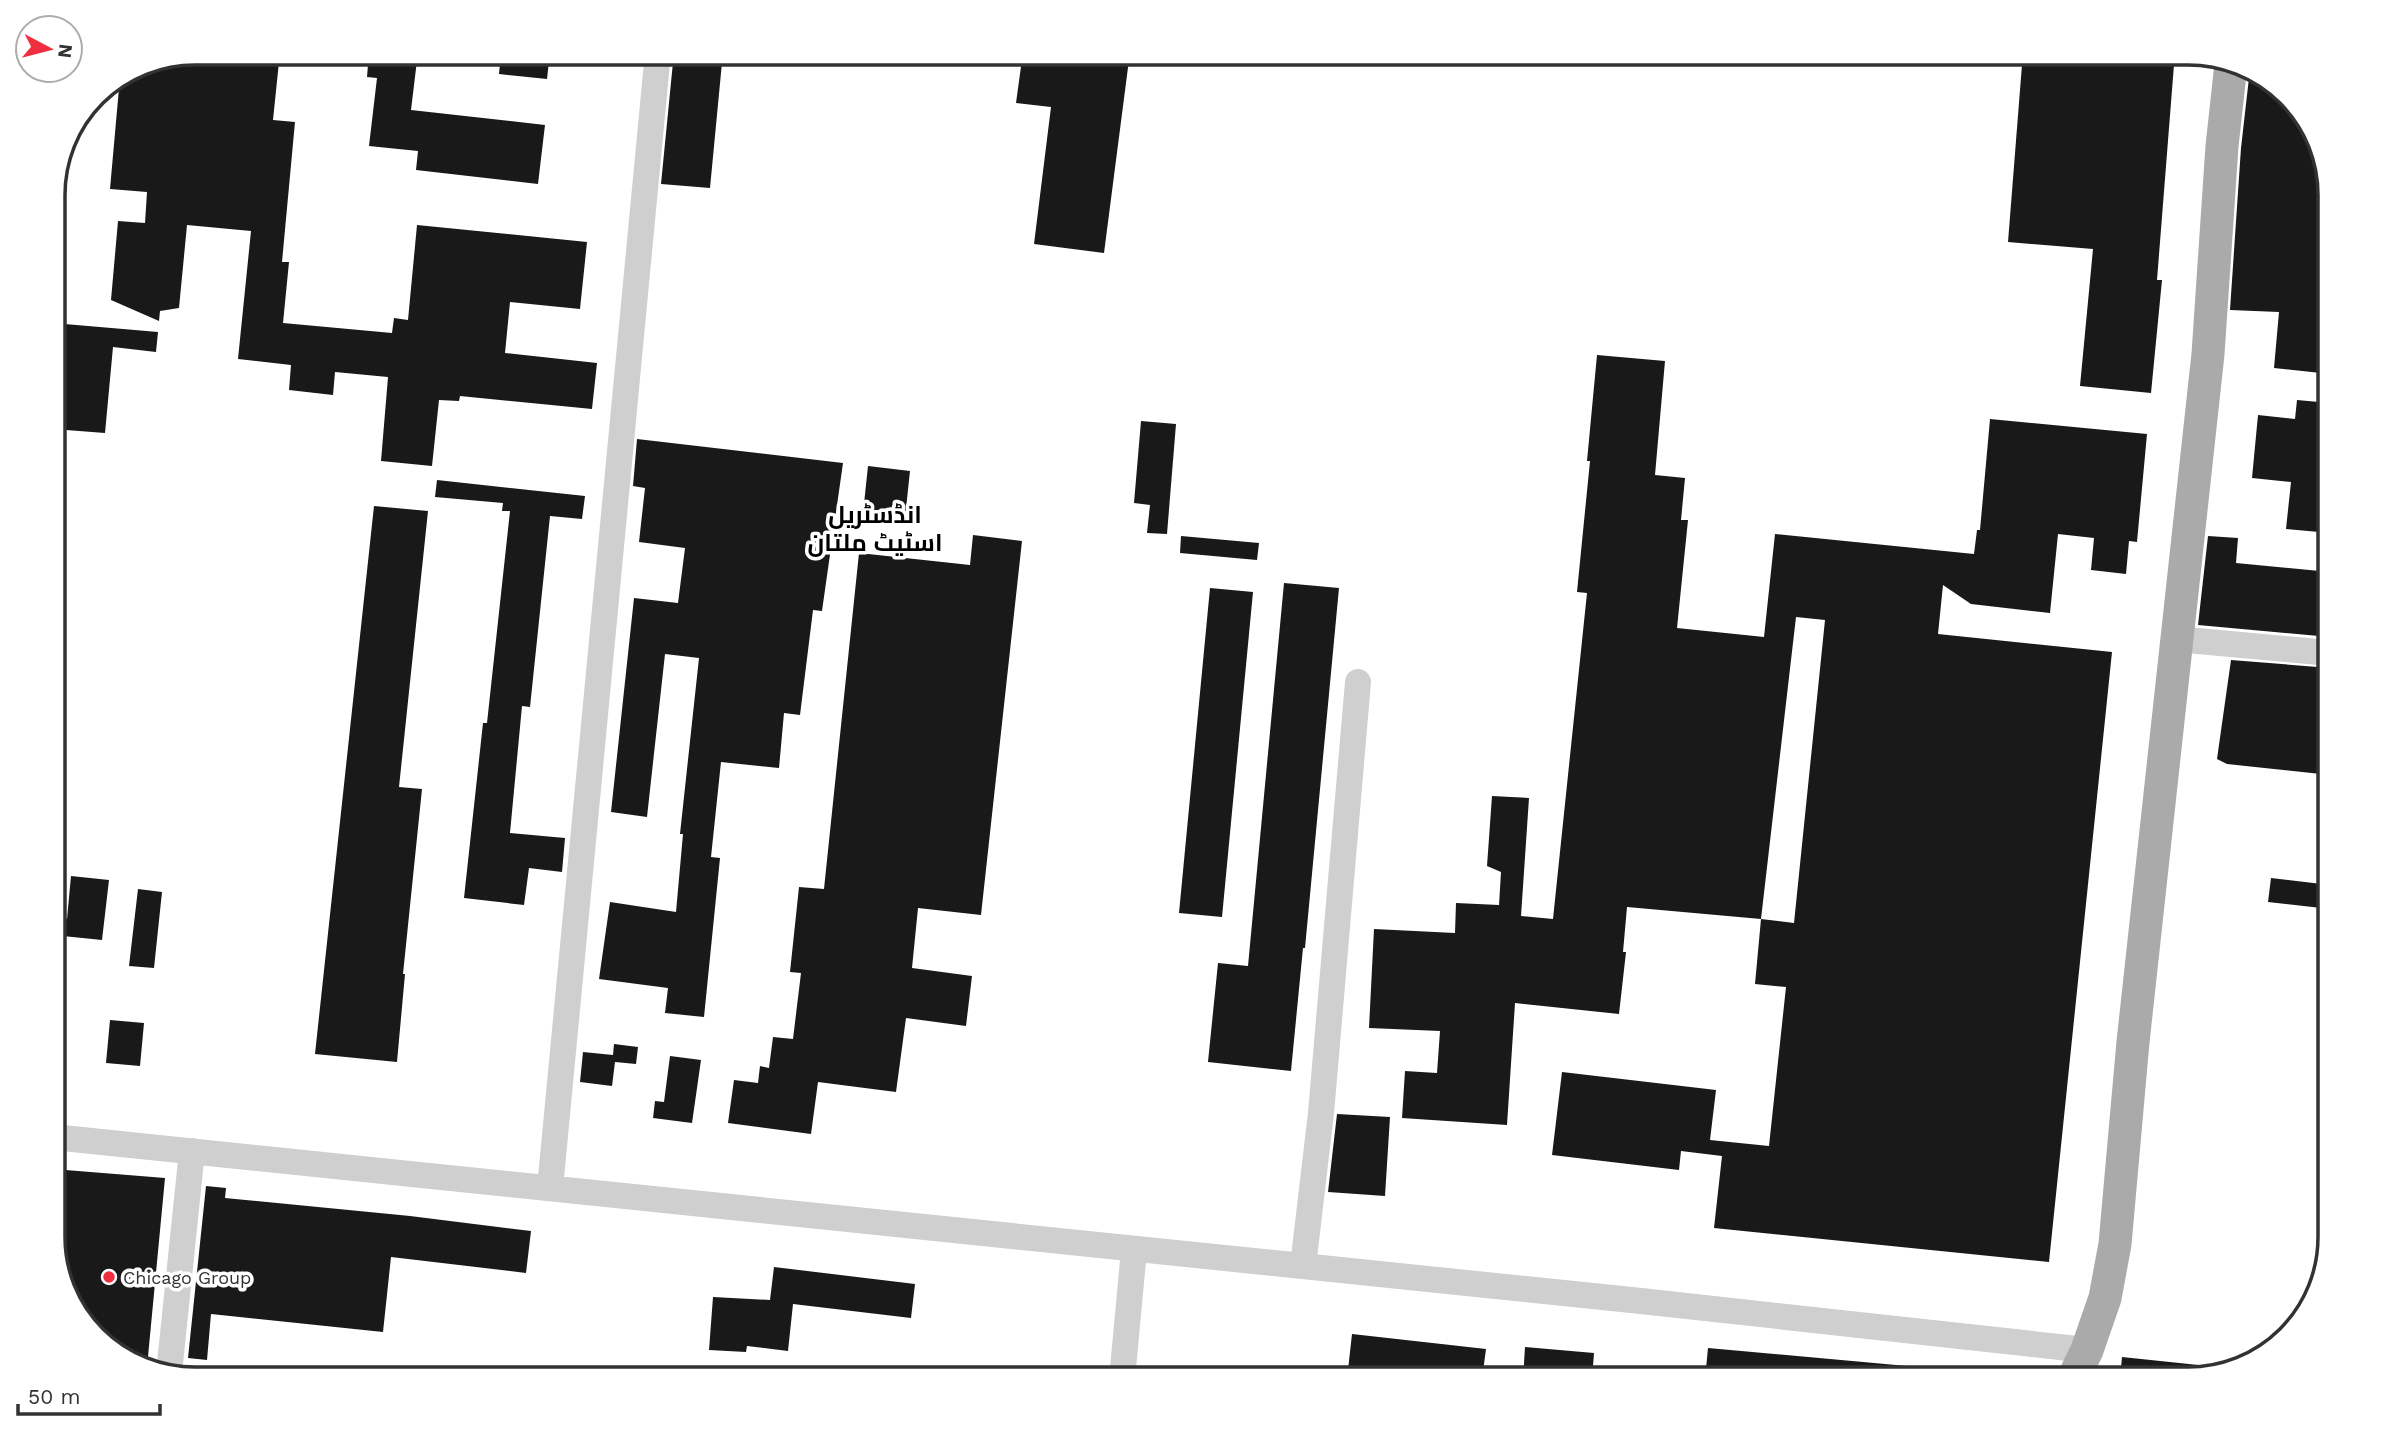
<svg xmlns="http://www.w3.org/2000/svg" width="2383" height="1432" viewBox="0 0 2383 1432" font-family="'Work Sans',Cairo,sans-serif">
  <rect width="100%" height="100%" fill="#fff"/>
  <path fill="#191919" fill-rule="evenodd" d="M 195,52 L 280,52 L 273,120 L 295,122 L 282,262 L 289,262 L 283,323 L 392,333 L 394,318 L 408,320 L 417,225 L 587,242 L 580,309 L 510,302 L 505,353 L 597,363 L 592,409 L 460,396 L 459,401 L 439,400 L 432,466 L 381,461 L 388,377 L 335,372 L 333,395 L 289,390 L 291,365 L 238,359 L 251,231 L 187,225 L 179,308 L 160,311 L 159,321 L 111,300 L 118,221 L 145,223 L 147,192 L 110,189 L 120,77 L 141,63 Z
    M 369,52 L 418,52 L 411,110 L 545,125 L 538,184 L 416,170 L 418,151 L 369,146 L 377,78 L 367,77 Z
    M 501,52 L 550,52 L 547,79 L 499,74 Z
    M 674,52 L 723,52 L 710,188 L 661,184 Z
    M 1023,52 L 1130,52 L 1104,253 L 1034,244 L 1051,107 L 1016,103 Z
    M 2023,52 L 2175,52 L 2157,280 L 2162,280 L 2151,393 L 2080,386 L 2093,249 L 2008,242 Z
    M 2250,69 L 2260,72 L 2311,123 L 2330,186 L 2330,374 L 2274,368 L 2279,312 L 2230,310 L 2241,148 Z
    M 53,323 L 158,332 L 156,352 L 113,347 L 105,433 L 53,429 Z
    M 1597,355 L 1665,361 L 1655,475 L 1685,478 L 1681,520 L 1688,520 L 1677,628 L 1764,637 L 1775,534 L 1974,554 L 1977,530 L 1980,530 L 1990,419 L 2147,434 L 2137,542 L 2129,541 L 2126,574 L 2091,570 L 2094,538 L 2058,534 L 2050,613 L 1971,604 L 1943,585 L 1938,634 L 2112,652 L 2049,1262 L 1714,1228 L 1722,1156 L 1681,1151 L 1679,1170 L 1552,1155 L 1562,1072 L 1716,1090 L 1710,1140 L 1769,1146 L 1786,987 L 1755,984 L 1761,919 L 1627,907 L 1623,952 L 1626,952 L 1619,1014 L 1515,1003 L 1507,1125 L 1402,1118 L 1405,1071 L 1437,1073 L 1440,1031 L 1369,1028 L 1374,929 L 1455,933 L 1456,903 L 1499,905 L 1501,872 L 1487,866 L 1492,796 L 1529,798 L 1521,916 L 1553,919 L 1587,593 L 1577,592 L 1590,461 L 1587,461 ZM 1796,617 L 1825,620 L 1794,923 L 1761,919 Z
    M 2297,400 L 2330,403 L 2330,533 L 2286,529 L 2291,482 L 2252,478 L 2258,415 L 2295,419 Z
    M 1141,421 L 1176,424 L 1167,534 L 1147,533 L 1150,505 L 1134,503 Z
    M 637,439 L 843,463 L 822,611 L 813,610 L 800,715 L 784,713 L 779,768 L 721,762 L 711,857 L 720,858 L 704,1017 L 665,1013 L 668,988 L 599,979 L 610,902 L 676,912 L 683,834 L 680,834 L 699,658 L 665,654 L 647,817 L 611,812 L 634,598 L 678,603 L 685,548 L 639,542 L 645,488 L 633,486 Z
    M 868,466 L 910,471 L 905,518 L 863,513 Z
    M 437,480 L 585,496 L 582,519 L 550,516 L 530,707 L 522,706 L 510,833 L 565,838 L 562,872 L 529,868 L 524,905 L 464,898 L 483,723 L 487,723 L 510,511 L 502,511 L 503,503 L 435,497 Z
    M 374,506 L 428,511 L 399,787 L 422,789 L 403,974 L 405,974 L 397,1062 L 315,1054 Z
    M 973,535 L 1022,541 L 981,915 L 918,908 L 912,968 L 972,976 L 966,1026 L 906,1018 L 896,1092 L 818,1082 L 811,1134 L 728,1123 L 734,1080 L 758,1083 L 760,1066 L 769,1068 L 773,1037 L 793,1039 L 801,973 L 790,972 L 799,887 L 824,889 L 859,553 L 970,565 Z
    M 1181,536 L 1259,543 L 1257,560 L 1180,553 Z
    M 2208,536 L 2238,538 L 2236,563 L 2330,572 L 2330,637 L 2198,625 Z
    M 1284,583 L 1339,588 L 1305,948 L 1303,948 L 1291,1071 L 1208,1062 L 1218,963 L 1248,966 Z
    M 1210,588 L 1253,592 L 1222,917 L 1179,913 Z
    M 2231,660 L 2330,668 L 2330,775 L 2227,764 L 2217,759 Z
    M 71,876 L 109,880 L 102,940 L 53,935 L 53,918 L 67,919 Z
    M 2271,878 L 2330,885 L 2330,909 L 2268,902 Z
    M 138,889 L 162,892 L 154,968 L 129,966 Z
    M 110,1020 L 144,1023 L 140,1066 L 106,1063 Z
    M 614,1044 L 638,1047 L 636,1064 L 615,1062 L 612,1086 L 580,1082 L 583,1052 L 613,1055 Z
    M 670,1056 L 701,1060 L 692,1123 L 653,1118 L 655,1101 L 664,1102 Z
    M 1337,1114 L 1390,1117 L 1385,1196 L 1328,1192 Z
    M 53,1169 L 165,1178 L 147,1367 L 123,1360 L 72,1309 L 53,1246 Z
    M 206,1186 L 226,1188 L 225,1198 L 410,1216 L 531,1231 L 526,1273 L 391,1257 L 383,1332 L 211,1314 L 207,1360 L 188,1358 Z
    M 774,1267 L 915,1284 L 911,1318 L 793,1304 L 788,1351 L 747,1346 L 746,1352 L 709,1350 L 713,1297 L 770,1300 Z
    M 1352,1334 L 1486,1349 L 1482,1379 L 1347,1379 Z
    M 1525,1347 L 1594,1353 L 1592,1379 L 1523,1379 Z
    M 1708,1348 L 1929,1368 L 1929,1379 L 1705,1379 Z
    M 2122,1357 L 2227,1368 L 2227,1369 L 2188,1379 L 2120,1379 Z"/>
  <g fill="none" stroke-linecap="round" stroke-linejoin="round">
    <path stroke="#cfcfcf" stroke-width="26" d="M 2176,639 L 2330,653
      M 53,1137 L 1641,1301 L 2087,1350
      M 550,1188 L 658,52
      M 1303,1266 L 1321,1113 L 1358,682
      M 169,1373 L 192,1151
      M 1122,1379 L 1134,1250"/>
    <path stroke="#aaa" stroke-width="33" d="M 2073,1379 L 2087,1350 L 2105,1298 L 2115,1244 L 2133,1042 L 2208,354 L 2222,146 L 2231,64"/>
  </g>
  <circle fill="#ef2e3f" stroke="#fff" stroke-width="2.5" cx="109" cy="1277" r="7"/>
  <g text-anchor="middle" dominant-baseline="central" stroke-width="7" stroke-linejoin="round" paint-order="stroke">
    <g font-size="18" fill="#323232" stroke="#fff" text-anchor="start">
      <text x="123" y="1277">Chicago Group</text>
    </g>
    <g font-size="24" font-weight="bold" fill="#000" stroke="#fff">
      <text x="875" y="515">انڈسٹریل<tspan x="875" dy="28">اسٹیٹ ملتان</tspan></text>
    </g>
  </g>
  <path d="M0 0H2383V1432H0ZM195 65H2188A130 130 0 0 1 2318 195V1237A130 130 0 0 1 2188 1367H195A130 130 0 0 1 65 1237V195A130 130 0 0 1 195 65Z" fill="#fff" fill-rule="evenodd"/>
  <path fill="none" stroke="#323232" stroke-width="3.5" d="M195 65H2188A130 130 0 0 1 2318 195V1237A130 130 0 0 1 2188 1367H195A130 130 0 0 1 65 1237V195A130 130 0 0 1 195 65Z"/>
  <g transform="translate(49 49) rotate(97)"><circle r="33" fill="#ffffff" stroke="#adadad" stroke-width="2"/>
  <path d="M0-5L12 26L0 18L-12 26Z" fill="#ef2e3f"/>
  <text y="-10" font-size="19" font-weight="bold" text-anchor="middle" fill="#323232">N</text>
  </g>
  <path d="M18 1404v10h142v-10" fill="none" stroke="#323232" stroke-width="3.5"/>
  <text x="28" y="1404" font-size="21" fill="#323232" stroke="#ffffff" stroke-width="5" paint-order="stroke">50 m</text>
</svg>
